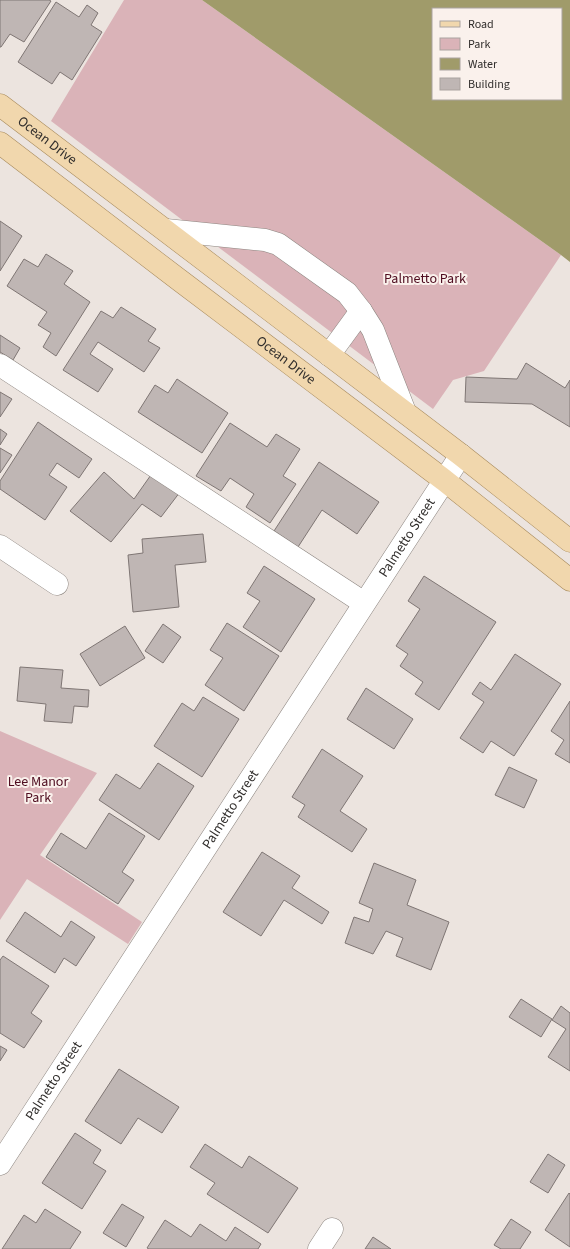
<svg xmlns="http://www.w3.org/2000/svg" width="570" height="1249" viewBox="0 0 570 1249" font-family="'Source Sans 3',sans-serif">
  <rect width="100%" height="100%" fill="#ece4df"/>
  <path fill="#dab3b8" d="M 124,0 L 202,0 L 561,255 L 484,371 L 453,380 L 433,409 L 51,121 Z
    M 0,731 L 97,773 L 40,855 L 142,922 L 128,944 L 27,879 L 0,920 Z"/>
  <path fill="#a09b6a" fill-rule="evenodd" d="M 202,0 L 570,0 L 570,262 L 561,255 ZM 433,9 L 561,9 L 561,99 L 433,99 Z"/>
  <path fill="#bfb6b4" stroke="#7f7674" d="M 0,0 L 49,0 L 51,1 L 24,42 L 10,34 L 1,47 L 0,47 Z
    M 56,2 L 79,17 L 87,5 L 98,13 L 91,25 L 102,32 L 72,80 L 60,72 L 52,84 L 18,62 Z
    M 0,221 L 22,236 L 0,271 Z
    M 46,254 L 73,271 L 64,284 L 90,302 L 56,356 L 43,347 L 51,333 L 38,325 L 47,312 L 7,286 L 24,259 L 38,267 Z
    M 121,307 L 156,329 L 148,341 L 160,348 L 144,372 L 98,342 L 90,354 L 113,369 L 98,392 L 63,370 L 101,311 L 113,318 Z
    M 0,335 L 20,348 L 13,360 L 0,352 Z
    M 526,363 L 565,388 L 570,380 L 570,427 L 532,404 L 465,402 L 466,377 L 517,379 Z
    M 177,379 L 228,413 L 202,453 L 138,412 L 155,385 L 168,393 Z
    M 0,392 L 12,399 L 0,417 Z
    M 38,422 L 92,459 L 79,478 L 57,463 L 49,475 L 67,487 L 45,520 L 0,489 L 0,481 Z
    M 230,423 L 267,447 L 276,434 L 300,449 L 283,476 L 296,484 L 270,523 L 246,507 L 254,494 L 230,478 L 221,491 L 196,476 Z
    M 0,429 L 7,434 L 0,445 Z
    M 0,448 L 12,455 L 0,473 Z
    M 319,462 L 379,502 L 357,534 L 322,510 L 298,547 L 274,531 Z
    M 104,472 L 134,499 L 153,472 L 180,492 L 161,517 L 142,504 L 111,542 L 70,511 Z
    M 203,534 L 206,562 L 175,565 L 179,607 L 133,612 L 128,555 L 143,553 L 142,539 Z
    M 264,566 L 315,599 L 281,652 L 243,627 L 260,601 L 247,593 Z
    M 424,576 L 496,622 L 439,710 L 415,694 L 423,682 L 400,666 L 408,654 L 396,646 L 420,609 L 408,601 Z
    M 227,623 L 279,656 L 244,711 L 205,685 L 223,658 L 210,650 Z
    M 163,624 L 181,637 L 163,663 L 145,651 Z
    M 125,626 L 145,658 L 100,686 L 80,654 Z
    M 515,654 L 561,684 L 514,756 L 491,741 L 483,753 L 460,738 L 484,702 L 472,694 L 480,682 L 491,690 Z
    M 20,667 L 63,670 L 61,688 L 89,690 L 88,707 L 74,706 L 72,723 L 44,721 L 46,704 L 17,701 Z
    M 366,688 L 413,719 L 394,749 L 347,719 Z
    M 203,697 L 239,719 L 202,777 L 154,746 L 182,703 L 194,711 Z
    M 570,701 L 570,763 L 555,754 L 564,740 L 551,731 Z
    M 322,749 L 363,776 L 340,811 L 367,829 L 352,852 L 298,817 L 305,805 L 292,797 Z
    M 158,763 L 194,786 L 159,840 L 99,800 L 116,774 L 140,789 Z
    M 509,767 L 537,780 L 524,808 L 495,795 Z
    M 109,813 L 145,836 L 122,872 L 134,880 L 118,904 L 46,857 L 61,833 L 86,849 Z
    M 262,852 L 300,876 L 292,888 L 329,912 L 322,924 L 284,900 L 261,936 L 223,912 Z
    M 374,863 L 416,880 L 407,905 L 449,922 L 431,970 L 396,956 L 403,938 L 386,931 L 373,954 L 345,943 L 354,917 L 369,922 L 373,909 L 359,903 Z
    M 25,912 L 61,937 L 71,921 L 95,937 L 76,966 L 64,958 L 55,973 L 6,941 Z
    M 3,956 L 49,986 L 31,1013 L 42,1021 L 24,1048 L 0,1033 L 0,960 Z
    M 521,999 L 552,1019 L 541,1037 L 509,1017 Z
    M 561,1006 L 570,1013 L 570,1071 L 548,1057 L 566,1029 L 552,1020 Z
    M 0,1046 L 7,1050 L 0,1061 Z
    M 119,1069 L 179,1107 L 162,1133 L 138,1118 L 121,1144 L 85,1121 Z
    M 75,1133 L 101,1150 L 93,1163 L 106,1171 L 82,1209 L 42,1183 Z
    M 205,1144 L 242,1168 L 249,1156 L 298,1188 L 268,1233 L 207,1194 L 215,1183 L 190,1167 Z
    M 548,1154 L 565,1165 L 548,1193 L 530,1182 Z
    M 569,1193 L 570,1194 L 570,1247 L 545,1230 Z
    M 122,1204 L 144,1217 L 126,1247 L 103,1233 Z
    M 45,1209 L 81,1232 L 70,1249 L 2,1249 L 24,1215 L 36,1223 Z
    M 511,1219 L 531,1232 L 520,1249 L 501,1249 L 494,1245 Z
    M 165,1220 L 191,1237 L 200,1224 L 226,1241 L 235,1227 L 261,1244 L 258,1249 L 149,1249 L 147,1248 Z
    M 373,1237 L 391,1249 L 365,1249 Z"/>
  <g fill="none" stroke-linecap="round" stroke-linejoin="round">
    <g stroke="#8d8681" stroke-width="23">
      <g id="minor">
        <path d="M 166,230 L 265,240 L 278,244 L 347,293 L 361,311 L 373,330 L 405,412"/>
        <path d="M 329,355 L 361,311"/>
        <path d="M 0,365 L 364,603"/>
        <path d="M 0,546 L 57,584"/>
        <path id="s1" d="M 0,1164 L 461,455"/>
        <path d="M 319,1249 L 332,1229"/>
      </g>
    </g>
    <g stroke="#a88b5d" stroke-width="23">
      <g id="major">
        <path id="s2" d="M 0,105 L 461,455 L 570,541"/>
        <path id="s3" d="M 0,143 L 178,279 L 444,480 L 570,580"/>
      </g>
    </g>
    <use href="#minor" stroke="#fff" stroke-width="22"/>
    <use href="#major" stroke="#f1d7ad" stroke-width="22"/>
  </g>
  <g text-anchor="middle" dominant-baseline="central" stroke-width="4" stroke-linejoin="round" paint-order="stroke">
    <g font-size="14" fill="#312e2c" stroke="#faf1ec">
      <text stroke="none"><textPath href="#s2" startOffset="59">Ocean Drive</textPath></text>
      <text stroke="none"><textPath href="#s3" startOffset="359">Ocean Drive</textPath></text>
      <text stroke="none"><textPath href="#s1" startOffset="747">Palmetto Street</textPath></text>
      <text stroke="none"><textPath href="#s1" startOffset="423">Palmetto Street</textPath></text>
      <text stroke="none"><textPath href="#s1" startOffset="99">Palmetto Street</textPath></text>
    </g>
    <g font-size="14" fill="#4e0c1f" stroke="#faf1ec">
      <text x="425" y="279">Palmetto Park</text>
      <text x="38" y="782">Lee Manor<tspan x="38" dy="16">Park</tspan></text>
    </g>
  </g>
  <rect x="432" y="8" width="130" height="92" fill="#faf1ec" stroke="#aaa39f"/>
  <rect x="440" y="21" width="20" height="6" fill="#f1d7ad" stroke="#aaa39f"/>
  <text x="468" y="28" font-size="12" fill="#312e2c">Road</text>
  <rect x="440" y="38" width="20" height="12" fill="#dab3b8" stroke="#aaa39f"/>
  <text x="468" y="48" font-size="12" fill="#312e2c">Park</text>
  <rect x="440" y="58" width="20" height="12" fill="#a09b6a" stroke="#aaa39f"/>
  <text x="468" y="68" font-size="12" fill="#312e2c">Water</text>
  <rect x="440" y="78" width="20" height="12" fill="#bfb6b4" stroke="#aaa39f"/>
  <text x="468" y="88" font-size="12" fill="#312e2c">Building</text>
</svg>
